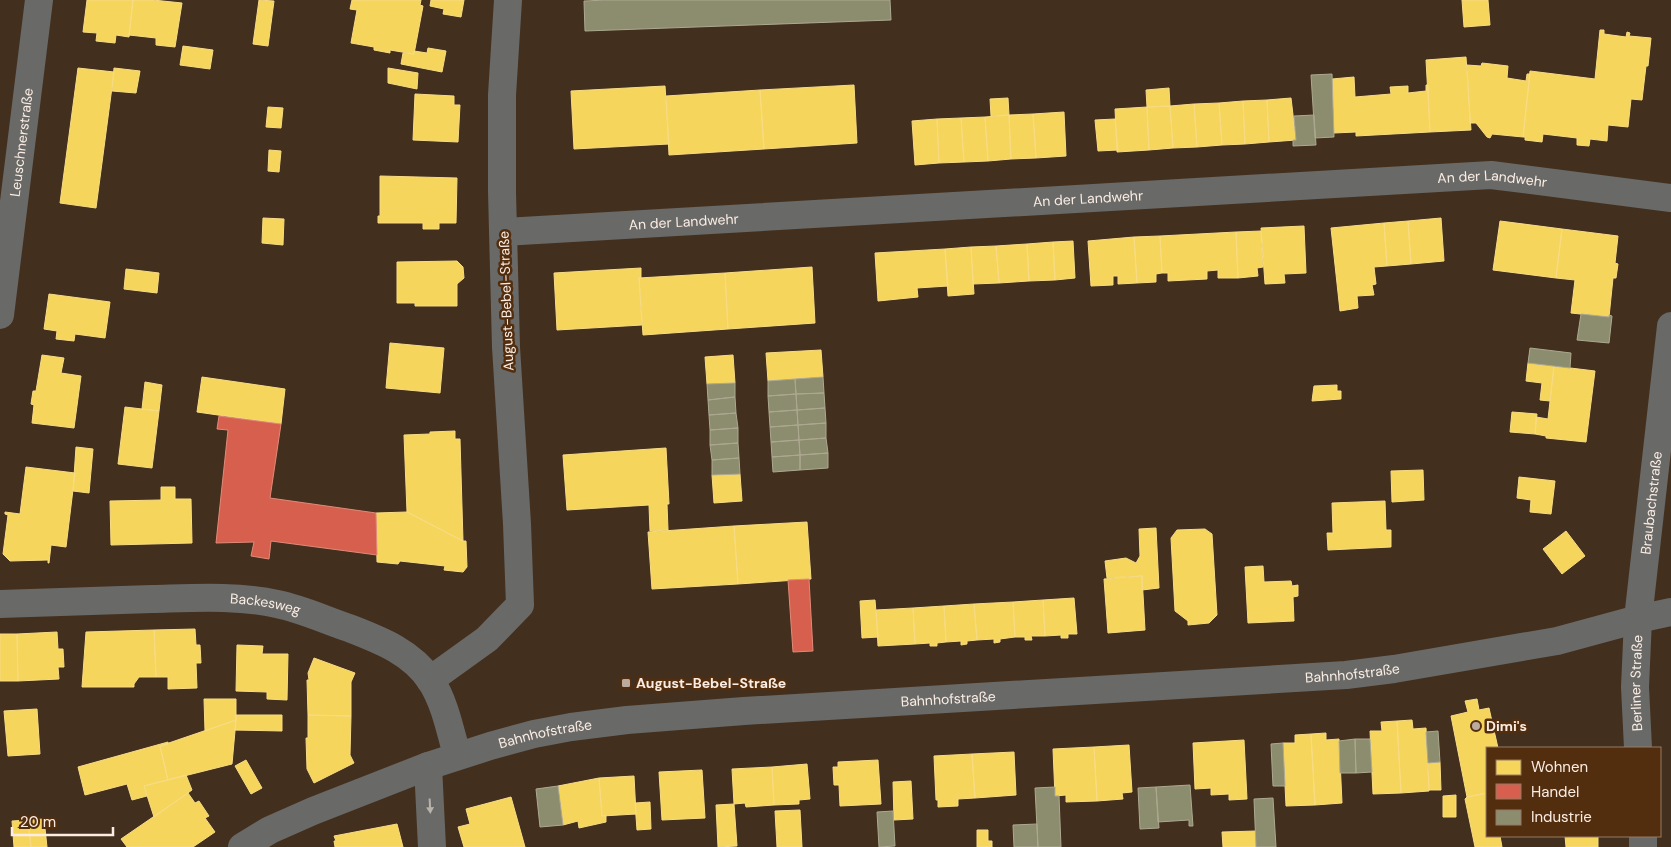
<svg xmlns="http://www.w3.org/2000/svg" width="1671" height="847" viewBox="0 0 1671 847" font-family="'DM Sans',sans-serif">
  <rect width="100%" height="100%" fill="#432f1e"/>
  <path fill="#f6d55c" stroke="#f8dc84" d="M 87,0 L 133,0 L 129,37 L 116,35 L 115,43 L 96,41 L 97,33 L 83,32 Z
    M 133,0 L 153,0 L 182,3 L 175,47 L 156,45 L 156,38 L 129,35 Z
    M 259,0 L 274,1 L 268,46 L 253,44 Z
    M 352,0 L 421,0 L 420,5 L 423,6 L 414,54 L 390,50 L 390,53 L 374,50 L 374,47 L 351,43 L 357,10 L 350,9 Z
    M 431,0 L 464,0 L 461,17 L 443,14 L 444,9 L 430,6 Z
    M 1462,0 L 1488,0 L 1490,25 L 1464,27 Z
    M 1600,30 L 1604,30 L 1604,34 L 1626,37 L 1627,32 L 1630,33 L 1629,36 L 1651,38 L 1648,66 L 1646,66 L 1642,100 L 1631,99 L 1628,127 L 1608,125 L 1607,141 L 1590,139 L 1589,146 L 1577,145 L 1577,138 L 1543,134 L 1542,142 L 1525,140 L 1525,137 L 1523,137 L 1530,71 L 1595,79 Z
    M 183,46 L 213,50 L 210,69 L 180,65 Z
    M 428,48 L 446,51 L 442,72 L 401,64 L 403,53 L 414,54 L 414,51 L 427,53 Z
    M 1466,57 L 1471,130 L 1430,132 L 1426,60 Z
    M 1482,63 L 1508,66 L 1507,78 L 1526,81 L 1527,74 L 1530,74 L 1523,137 L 1492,134 L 1490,138 L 1487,137 L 1476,123 L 1470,123 L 1467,65 L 1481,66 Z
    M 78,68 L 114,72 L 96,208 L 60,203 Z
    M 114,68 L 140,71 L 136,93 L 112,91 Z
    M 388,68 L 418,73 L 417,89 L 388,83 Z
    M 1354,77 L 1355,97 L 1391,94 L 1390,87 L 1408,86 L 1408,93 L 1426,91 L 1426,85 L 1428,85 L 1430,132 L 1356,136 L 1356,132 L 1334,133 L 1332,79 Z
    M 854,85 L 857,143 L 764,149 L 760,90 Z
    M 665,86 L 669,144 L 574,149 L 571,91 Z
    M 1169,88 L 1170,106 L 1147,107 L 1146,90 Z
    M 760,90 L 764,149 L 669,155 L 666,96 Z
    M 415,94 L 454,96 L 454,105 L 460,105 L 458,142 L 413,140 Z
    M 1008,98 L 1009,115 L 991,116 L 990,99 Z
    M 1291,98 L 1296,140 L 1269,142 L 1267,100 Z
    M 1267,100 L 1269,142 L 1245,144 L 1243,101 Z
    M 1243,101 L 1245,144 L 1222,145 L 1219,103 Z
    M 1219,103 L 1222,145 L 1197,147 L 1194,104 Z
    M 1194,104 L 1197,147 L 1173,148 L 1170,106 Z
    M 1170,106 L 1173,148 L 1149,150 L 1147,107 Z
    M 268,107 L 283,108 L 281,128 L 266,127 Z
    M 1147,107 L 1149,150 L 1117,152 L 1115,109 Z
    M 1064,112 L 1066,156 L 1036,158 L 1033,114 Z
    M 1033,114 L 1036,158 L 1011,159 L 1009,115 Z
    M 1009,115 L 1011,159 L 988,161 L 985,117 Z
    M 985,117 L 988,161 L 964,162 L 961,118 Z
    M 961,118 L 964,162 L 939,163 L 937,119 Z
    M 937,119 L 939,163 L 915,165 L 912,121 Z
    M 1115,119 L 1118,150 L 1098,151 L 1095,120 Z
    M 269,150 L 281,151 L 279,172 L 268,171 Z
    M 380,176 L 457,178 L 456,223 L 439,223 L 439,229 L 423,229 L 423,223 L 378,223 L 378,216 L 380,216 Z
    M 263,218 L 284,219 L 283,245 L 262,243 Z
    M 1441,218 L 1444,261 L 1411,264 L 1408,221 Z
    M 1408,221 L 1411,264 L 1387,266 L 1384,223 Z
    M 1500,221 L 1562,229 L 1556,278 L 1493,270 Z
    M 1384,223 L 1387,266 L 1374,267 L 1376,284 L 1372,285 L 1374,295 L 1357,296 L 1358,308 L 1340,311 L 1331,228 Z
    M 1304,226 L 1306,273 L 1284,274 L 1285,283 L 1265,284 L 1261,228 Z
    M 1562,229 L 1618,236 L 1615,263 L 1618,264 L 1616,278 L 1613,278 L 1609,317 L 1571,313 L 1575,280 L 1556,278 Z
    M 1261,231 L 1263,267 L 1257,268 L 1258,276 L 1238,278 L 1236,232 Z
    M 1236,232 L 1238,278 L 1218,278 L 1218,270 L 1207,271 L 1207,279 L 1168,281 L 1168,273 L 1162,273 L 1160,236 Z
    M 1160,236 L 1162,273 L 1156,274 L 1156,282 L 1137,283 L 1134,237 Z
    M 1134,237 L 1137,283 L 1118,284 L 1118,276 L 1113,276 L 1113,285 L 1091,286 L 1088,241 Z
    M 1073,241 L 1075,278 L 1055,280 L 1053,242 Z
    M 1053,242 L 1055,280 L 1029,281 L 1027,244 Z
    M 1027,244 L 1029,281 L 999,283 L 996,246 Z
    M 996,246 L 999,283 L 973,284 L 971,247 Z
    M 971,247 L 974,294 L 948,296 L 945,249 Z
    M 945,249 L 948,286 L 917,288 L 918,297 L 878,301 L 875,253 Z
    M 457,261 L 463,267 L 464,278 L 457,284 L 457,306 L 415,306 L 415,303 L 397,303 L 397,262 Z
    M 812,267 L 815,323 L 728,329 L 725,273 Z
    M 641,268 L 641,278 L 639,278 L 642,325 L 557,330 L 554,273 Z
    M 126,269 L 159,273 L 157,293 L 124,289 Z
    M 725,273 L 728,329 L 643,335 L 639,278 Z
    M 49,294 L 110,302 L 105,338 L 75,334 L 74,341 L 56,339 L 57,331 L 44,329 Z
    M 390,343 L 444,348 L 440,393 L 386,388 Z
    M 821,350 L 823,377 L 768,381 L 766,353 Z
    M 42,355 L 64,358 L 61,373 L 81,376 L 74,428 L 32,423 L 34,405 L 31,404 L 33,391 L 36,391 Z
    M 733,355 L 735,383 L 707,384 L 705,357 Z
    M 1528,363 L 1554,366 L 1550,401 L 1540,400 L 1542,383 L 1526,381 Z
    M 1554,366 L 1595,371 L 1586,442 L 1546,438 L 1546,436 L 1535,434 L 1536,417 L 1548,419 Z
    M 202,377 L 285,389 L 281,424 L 197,412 Z
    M 145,382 L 162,385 L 159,411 L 142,409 Z
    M 1337,385 L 1337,391 L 1341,391 L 1341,399 L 1312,401 L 1314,386 Z
    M 125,407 L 159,411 L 152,468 L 118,464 Z
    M 1512,412 L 1537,414 L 1535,434 L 1510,432 Z
    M 455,431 L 455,439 L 460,439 L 463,541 L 407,512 L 404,435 L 430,434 L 430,432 Z
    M 76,447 L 93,449 L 89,493 L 73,491 Z
    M 666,448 L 669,504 L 667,504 L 668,530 L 650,531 L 649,505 L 567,510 L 563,455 Z
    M 26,467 L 75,473 L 66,547 L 51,545 L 49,563 L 48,563 L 48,560 L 10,561 L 3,554 L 8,515 L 5,514 L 5,512 L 20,514 Z
    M 1423,470 L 1424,500 L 1392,502 L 1391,471 Z
    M 740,474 L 742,501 L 714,503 L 712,475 Z
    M 1519,477 L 1555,481 L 1551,514 L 1530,512 L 1531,500 L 1517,498 Z
    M 161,487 L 175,487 L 175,499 L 191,499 L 192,543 L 111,545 L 110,501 L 161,500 Z
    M 1385,501 L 1386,530 L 1391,530 L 1391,547 L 1328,550 L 1327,533 L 1333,533 L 1332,503 Z
    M 407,512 L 463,541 L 466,541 L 467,567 L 463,572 L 444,570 L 445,566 L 400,561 L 398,564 L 377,562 L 376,513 Z
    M 807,522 L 811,579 L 738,584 L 734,526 Z
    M 734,526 L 738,584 L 652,589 L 648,532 Z
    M 1156,528 L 1159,588 L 1142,590 L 1142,576 L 1107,578 L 1105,561 L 1126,558 L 1136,563 L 1140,556 L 1139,529 Z
    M 1205,529 L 1212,534 L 1217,615 L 1209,623 L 1188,625 L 1188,621 L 1175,611 L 1171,538 L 1177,530 Z
    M 1566,531 L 1585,556 L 1562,574 L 1543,549 Z
    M 1263,566 L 1264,582 L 1291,581 L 1292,586 L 1298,585 L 1298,596 L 1293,597 L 1294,621 L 1248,623 L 1245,567 Z
    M 1142,576 L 1145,630 L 1108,633 L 1104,579 Z
    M 1074,598 L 1077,634 L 1068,634 L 1068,638 L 1061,638 L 1061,635 L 1045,636 L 1043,600 Z
    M 875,600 L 878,637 L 862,638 L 860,601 Z
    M 1043,600 L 1045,636 L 1031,636 L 1032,640 L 1025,640 L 1025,637 L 1015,637 L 1013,602 Z
    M 1013,602 L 1015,637 L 1000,639 L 1000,642 L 994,643 L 994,639 L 977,640 L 974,604 Z
    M 974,604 L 977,640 L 967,641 L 967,644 L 961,645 L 961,641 L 946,642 L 944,606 Z
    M 944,606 L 946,642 L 937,643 L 937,646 L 930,646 L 930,643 L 915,644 L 913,608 Z
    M 913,608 L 915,644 L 878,646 L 876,610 Z
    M 195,629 L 196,645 L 200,645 L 201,663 L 196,663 L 197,688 L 168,689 L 168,677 L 156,677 L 154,630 Z
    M 154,630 L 156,677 L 139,677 L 134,684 L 134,687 L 82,687 L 86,632 Z
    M 57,632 L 58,649 L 63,649 L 64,667 L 58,667 L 59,679 L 18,681 L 17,634 Z
    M 0,634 L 17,634 L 18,681 L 0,681 Z
    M 237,645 L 263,646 L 262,654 L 288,654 L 287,700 L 267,699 L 267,692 L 236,691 Z
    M 314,658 L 355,673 L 351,682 L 351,716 L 308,715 L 307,680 L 309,680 L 308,673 Z
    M 204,699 L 236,699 L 236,720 L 205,731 Z
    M 1477,699 L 1479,710 L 1489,708 L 1498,748 L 1487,748 L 1487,793 L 1467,797 L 1451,716 L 1468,712 L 1465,701 Z
    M 37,709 L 40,754 L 8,756 L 4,711 Z
    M 236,715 L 282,715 L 282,731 L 235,730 Z
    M 308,715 L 351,716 L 350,755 L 354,763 L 314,783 L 307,769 L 306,738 L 308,738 Z
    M 236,720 L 232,764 L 168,780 L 160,746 Z
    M 1412,720 L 1413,729 L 1426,728 L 1429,791 L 1401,793 L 1397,721 Z
    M 1397,721 L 1401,793 L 1373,794 L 1370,731 L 1382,731 L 1381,722 Z
    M 1326,733 L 1326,740 L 1339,739 L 1342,803 L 1315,805 L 1311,734 Z
    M 1311,734 L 1315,805 L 1286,806 L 1283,743 L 1295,743 L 1295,735 Z
    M 1244,740 L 1247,799 L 1229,800 L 1229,794 L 1211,795 L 1211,788 L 1195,789 L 1193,743 Z
    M 168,742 L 168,744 L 160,746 L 168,780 L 144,786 L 147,796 L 132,800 L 127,784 L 85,795 L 78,767 Z
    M 1129,745 L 1132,792 L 1122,793 L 1123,799 L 1097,801 L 1094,747 Z
    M 1094,747 L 1097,801 L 1066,802 L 1066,795 L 1055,796 L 1053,749 Z
    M 1014,752 L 1016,795 L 975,798 L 972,754 Z
    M 972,754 L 975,798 L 958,799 L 958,806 L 938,807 L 938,800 L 936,800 L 934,756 Z
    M 246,760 L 262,788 L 251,794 L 235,766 Z
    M 878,760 L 881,804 L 840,806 L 839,785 L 834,785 L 833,767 L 838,767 L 838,762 Z
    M 1440,762 L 1441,790 L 1429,790 L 1428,763 Z
    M 807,764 L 810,799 L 799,800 L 799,804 L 774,805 L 772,767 Z
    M 772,767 L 774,805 L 746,807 L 745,803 L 734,804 L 732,769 Z
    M 702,770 L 705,818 L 662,820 L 659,772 Z
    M 186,775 L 192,790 L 154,817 L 144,786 Z
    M 634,776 L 636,814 L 602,816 L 599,778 Z
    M 599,778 L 602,816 L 606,815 L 606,822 L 579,828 L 578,821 L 563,825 L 558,786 Z
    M 911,781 L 913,819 L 894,820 L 893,782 Z
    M 188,793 L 195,803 L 199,801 L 209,816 L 205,818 L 215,832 L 193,847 L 127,847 L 121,839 Z
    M 1487,793 L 1487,836 L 1500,836 L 1502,847 L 1475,847 L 1465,799 L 1467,797 Z
    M 1456,795 L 1456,817 L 1443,817 L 1443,796 Z
    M 511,797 L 525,847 L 464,847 L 458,827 L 470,824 L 466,809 Z
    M 650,802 L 651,829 L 637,830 L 635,803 Z
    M 734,804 L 737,846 L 718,847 L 716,805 Z
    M 800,810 L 802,847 L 777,847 L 775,811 Z
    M 44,819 L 47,847 L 31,847 L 28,820 Z
    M 28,820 L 31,847 L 14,847 L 12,821 Z
    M 397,824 L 403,847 L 335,847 L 334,841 L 336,841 L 334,836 Z
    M 977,830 L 988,830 L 988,841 L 992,841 L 992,847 L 977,847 Z
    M 1256,831 L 1256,847 L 1223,847 L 1222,832 Z
    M 1565,836 L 1598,836 L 1598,847 L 1566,847 Z"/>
  <path fill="#d6604d" stroke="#e18a7a" d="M 219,416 L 281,424 L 270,498 L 376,513 L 377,555 L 271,541 L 269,559 L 251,556 L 254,542 L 216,543 L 228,430 L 217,429 Z
    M 809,579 L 813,651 L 793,652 L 788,580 Z"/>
  <path fill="#8c8c6e" stroke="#ada991" d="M 607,0 L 890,0 L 891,20 L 585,31 L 584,1 Z
    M 1332,74 L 1334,137 L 1315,138 L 1311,75 Z
    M 1314,115 L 1316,145 L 1293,146 L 1293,140 L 1296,140 L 1294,116 Z
    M 1581,314 L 1609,317 L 1609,315 L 1612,316 L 1609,343 L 1577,340 Z
    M 1530,348 L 1571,353 L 1570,368 L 1528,363 Z
    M 823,377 L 824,393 L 796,394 L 795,379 Z
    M 795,379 L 796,394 L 768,396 L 768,381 Z
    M 735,383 L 735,397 L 708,400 L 707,384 Z
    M 824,393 L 825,408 L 797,410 L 796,394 Z
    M 796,394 L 797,410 L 769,412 L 768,396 Z
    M 735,397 L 736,413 L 709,415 L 708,400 Z
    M 825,408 L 826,423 L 798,425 L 797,410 Z
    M 797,410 L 798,425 L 770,427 L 769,412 Z
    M 736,413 L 738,428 L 710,430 L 709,415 Z
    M 826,423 L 826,438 L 799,440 L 798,425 Z
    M 798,425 L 799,440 L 771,442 L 770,427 Z
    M 738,428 L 738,443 L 710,445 L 710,430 Z
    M 826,438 L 828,453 L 800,455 L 799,440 Z
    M 799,440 L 800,455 L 772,457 L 771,442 Z
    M 738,443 L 739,458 L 712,460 L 710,445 Z
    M 828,453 L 828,468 L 800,470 L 800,455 Z
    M 800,455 L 800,470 L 773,472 L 772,457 Z
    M 739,458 L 740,474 L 712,475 L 712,460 Z
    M 1438,731 L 1440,762 L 1428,763 L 1426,732 Z
    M 1355,739 L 1356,773 L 1340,773 L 1339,741 Z
    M 1355,739 L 1370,739 L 1372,772 L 1356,773 Z
    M 1283,743 L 1285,786 L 1273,786 L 1271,744 Z
    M 1190,785 L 1193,826 L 1189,826 L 1189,820 L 1158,822 L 1156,787 Z
    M 558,786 L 563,825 L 540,827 L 536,789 Z
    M 1055,787 L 1055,796 L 1059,796 L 1061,847 L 1038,847 L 1035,788 Z
    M 1156,787 L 1159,828 L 1140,829 L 1138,788 Z
    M 1273,798 L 1276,847 L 1256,847 L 1254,799 Z
    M 893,811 L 895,846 L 879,847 L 877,812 Z
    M 1037,824 L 1038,847 L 1014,847 L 1013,825 Z"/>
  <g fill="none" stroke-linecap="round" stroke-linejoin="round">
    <g stroke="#696967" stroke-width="28">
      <path id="s1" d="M 504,232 L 1491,175 L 1671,198"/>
      <path id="s2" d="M 0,315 L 39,0"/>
      <path id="s3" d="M 0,604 C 51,602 101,601 152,599 C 193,598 236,595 277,604 C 302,609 325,620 349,628 C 380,640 412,652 431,681 C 445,703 450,730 457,755"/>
      <path d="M 430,680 L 487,639 L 520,605 L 517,524 L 506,347 L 502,192 L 502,95 L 508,0"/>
      <path id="s4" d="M 1638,748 L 1635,687 L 1638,619 L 1671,326"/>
      <path d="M 428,766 L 432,847"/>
      <path d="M 1643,836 L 1643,847"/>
      <path id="s5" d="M 242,847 L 270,830 L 313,811 L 428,766 L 490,746 L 534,734 L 571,727 L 627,720 L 744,711 L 1346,675 L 1394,669 L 1557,641 L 1638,619 L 1671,612"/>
    </g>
  </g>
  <defs><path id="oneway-solid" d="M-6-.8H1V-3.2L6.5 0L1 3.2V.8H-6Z" transform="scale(1.25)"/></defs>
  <use fill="#b9b2ab" href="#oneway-solid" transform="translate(430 806) rotate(87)"/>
  <g fill="#bbaa9e" stroke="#522e0f" stroke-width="2">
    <rect x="621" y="678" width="10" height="10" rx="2.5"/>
    <circle cx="1476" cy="726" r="5"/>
  </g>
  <g text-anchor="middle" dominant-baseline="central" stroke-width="5" stroke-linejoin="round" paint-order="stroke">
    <g font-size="14" fill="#fbede3" stroke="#522e0f">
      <text stroke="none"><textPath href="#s2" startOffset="174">Leuschnerstraße</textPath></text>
      <text stroke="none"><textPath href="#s1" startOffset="990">An der Landwehr</textPath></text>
      <text stroke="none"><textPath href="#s1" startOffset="585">An der Landwehr</textPath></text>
      <text stroke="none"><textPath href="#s1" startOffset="180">An der Landwehr</textPath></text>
      <text transform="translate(506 301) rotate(-92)">August-Bebel-Straße</text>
      <text stroke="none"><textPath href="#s4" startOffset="246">Braubachstraße</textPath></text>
      <text stroke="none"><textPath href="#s3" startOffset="266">Backesweg</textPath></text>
      <text stroke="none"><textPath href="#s5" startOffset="1135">Bahnhofstraße</textPath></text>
      <text stroke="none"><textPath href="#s4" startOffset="65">Berliner Straße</textPath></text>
      <text stroke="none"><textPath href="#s5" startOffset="730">Bahnhofstraße</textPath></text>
      <text stroke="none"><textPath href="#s5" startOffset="325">Bahnhofstraße</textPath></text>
    </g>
    <g font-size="14" font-weight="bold" fill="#fbede3" stroke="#522e0f" text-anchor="start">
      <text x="636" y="683">August-Bebel-Straße</text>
      <text x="1486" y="726">Dimi's</text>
    </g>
  </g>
  <rect x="1486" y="747" width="175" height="90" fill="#522e0f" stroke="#967a64"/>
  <rect x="1496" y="760" width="25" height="15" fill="#f6d55c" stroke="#967a64"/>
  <text x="1531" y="772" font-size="15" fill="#fbede3">Wohnen</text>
  <rect x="1496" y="784" width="25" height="15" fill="#d6604d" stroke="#967a64"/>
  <text x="1531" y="797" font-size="15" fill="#fbede3">Handel</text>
  <rect x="1496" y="810" width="25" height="15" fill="#8c8c6e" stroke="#967a64"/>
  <text x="1531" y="822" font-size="15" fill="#fbede3">Industrie</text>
  <path d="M12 827v8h101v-8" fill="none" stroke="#fbede3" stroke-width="2.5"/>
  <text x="20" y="827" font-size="15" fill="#fbede3" stroke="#522e0f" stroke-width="4" paint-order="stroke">20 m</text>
</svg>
